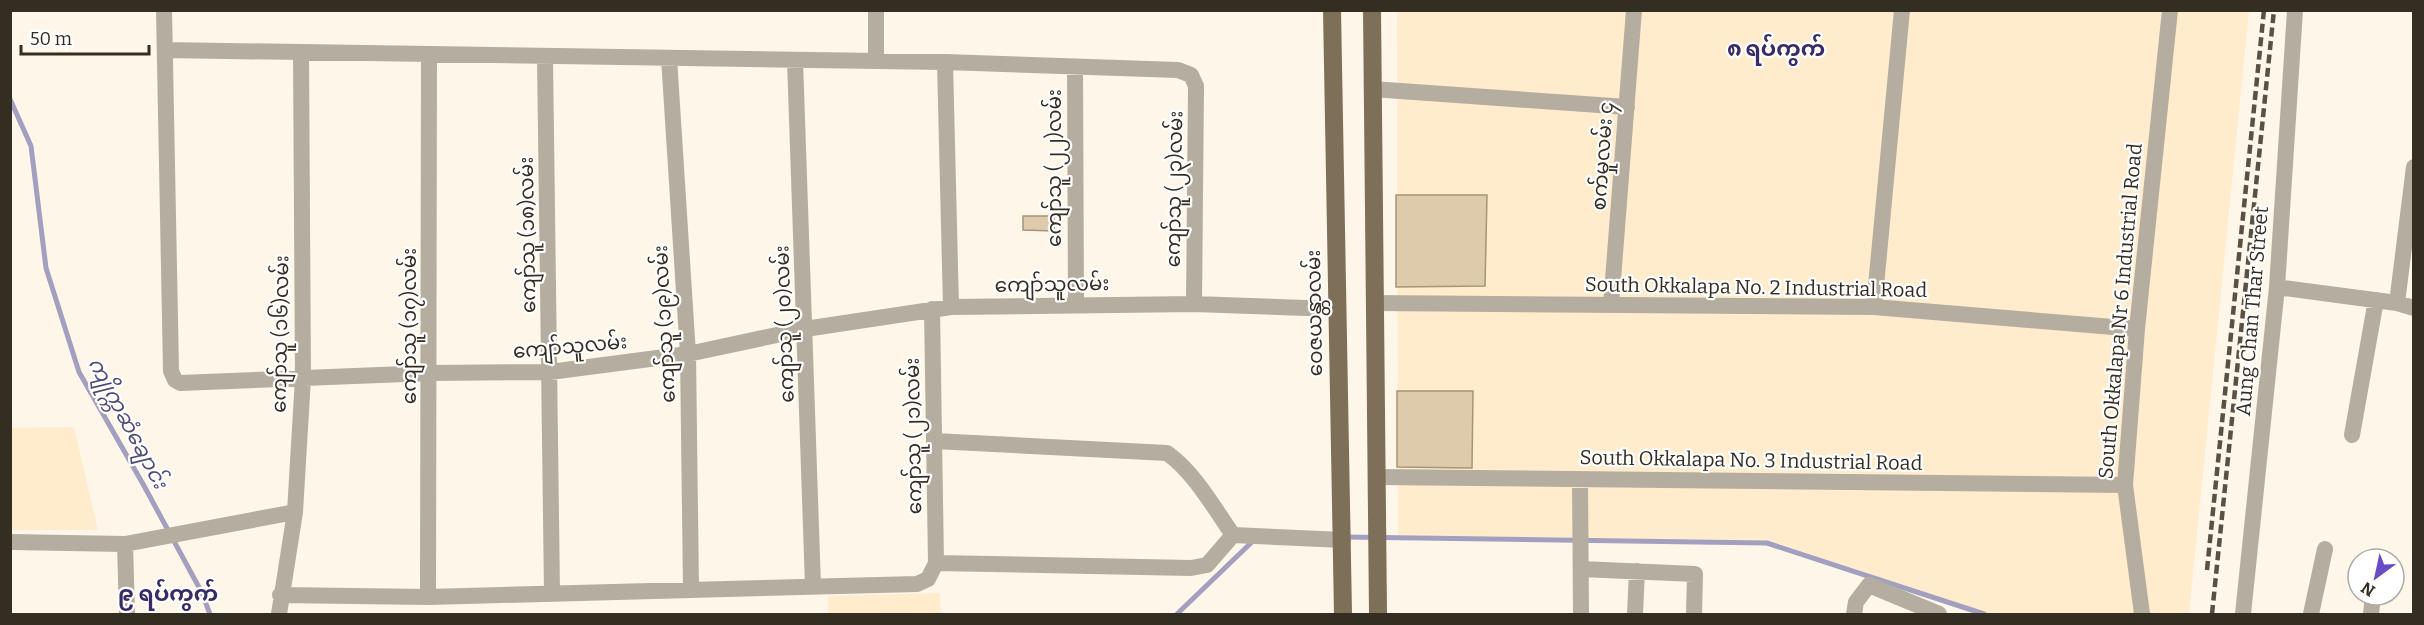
<svg xmlns="http://www.w3.org/2000/svg" width="2424" height="625" viewBox="0 0 2424 625" font-family="Bitter,'Noto Sans Myanmar',serif">
  <rect width="100%" height="100%" fill="#fef6e9"/>
  <path fill="#feeccd" d="M 1397,11 L 2249,11 L 2189,614 L 1991,614 L 1768,540 L 1398,535 Z
    M 74,427 L 98,530 L 11,530 L 11,428 Z
    M 940,593 L 941,614 L 828,614 L 828,596 Z"/>
  <g fill="none" stroke-linecap="round" stroke-linejoin="round">
    <path stroke="#a29fbf" stroke-width="5" d="M 10,99 L 31,146 L 46,268 L 79,372 L 143,484 L 201,591 L 210,614
      M 1346,537 L 1767,543 L 1984,614
      M 1177,614 L 1254,540"/>
  </g>
  <path fill="#ddcbac" stroke="#a69477" stroke-width="1.5" d="M 1396,195 L 1487,195 L 1485,286 L 1396,287 Z
    M 1023,216 L 1054,216 L 1054,231 L 1023,230 Z
    M 1397,391 L 1473,391 L 1472,468 L 1397,467 Z"/>
  <g fill="none" stroke-linecap="round" stroke-linejoin="round">
    <path stroke="#b5ada0" stroke-width="16" d="M 164,10 L 171,371 L 175,380 L 180,383 L 430,373 L 550,372 L 688,354 L 805,329 L 951,307 L 1194,304 L 1336,309
      M 876,10 L 876,61
      M 165,50 L 945,62 L 1178,70 L 1191,75 L 1196,86 L 1194,304
      M 545,57 L 552,593
      M 669,58 L 688,354 L 691,589
      M 795,60 L 813,586
      M 945,62 L 951,307
      M 1075,67 L 1076,304
      M 1372,89 L 1627,107
      M 2277,287 L 2397,303 L 2414,308
      M 1374,303 L 1874,307 L 2137,329
      M 2397,303 L 2414,167
      M 1611,305 L 1634,10
      M 1874,307 L 1902,10
      M 2352,435 L 2376,300
      M 934,441 L 1167,453 C 1195,473 1214,508 1233,535 L 1343,540
      M 1376,477 L 2125,485
      M 1580,479 L 1581,614
      M 10,542 L 125,544 L 295,512
      M 125,544 L 127,614
      M 936,563 L 1191,568 L 1207,565 L 1233,535
      M 1581,569 L 1695,574 L 1694,614
      M 280,595 L 428,597 L 917,584 L 928,579 L 936,563 L 932,309
      M 428,597 L 429,54
      M 279,614 L 295,512 L 303,378 L 301,53
      M 1635,614 L 1637,571
      M 1854,614 L 1856,602 L 1869,585 L 1939,614
      M 2142,614 L 2125,485 L 2137,329 L 2170,10
      M 2243,614 L 2277,287 L 2295,10
      M 2311,614 L 2325,549
      M 2371,614 L 2373,595"/>
    <path stroke="#7e6f58" stroke-width="18" d="M 1332,10 L 1343,614
      M 1372,10 L 1378,614"/>
    <path stroke="#595145" stroke-width="4.5" stroke-dasharray="9 4.5" stroke-linecap="butt" d="M 2207,570 L 2264,10
      M 2212,614 L 2274,10"/>
  </g>
  <g text-anchor="middle" dominant-baseline="central" stroke-width="4.5" stroke-linejoin="round" paint-order="stroke">
    <g font-size="20" fill="#342d21" stroke="#fff">
      <text transform="translate(1602 156) rotate(-86)">စက်မှုလမ်း ၄</text>
      <text transform="translate(1054 168) rotate(-90)">ကျော်သူ (၂၂)လမ်း</text>
      <text transform="translate(1174 189) rotate(-89)">ကျော်သူ (၂၃)လမ်း</text>
      <text transform="translate(527 235) rotate(-91)">ကျော်သူ (၁၈)လမ်း</text>
      <text transform="translate(1052 284) rotate(-1)">ကျော်သူလမ်း</text>
      <text transform="translate(1756 287) rotate(1)">South Okkalapa No. 2 Industrial Road</text>
      <text transform="translate(2120 311) rotate(-85)">South Okkalapa Nr 6 Industrial Road</text>
      <text transform="translate(2252 311) rotate(-85)">Aung Chan Thar Street</text>
      <text transform="translate(1314 313) rotate(-91)">ဝေဇယန္တာလမ်း</text>
      <text transform="translate(664 324) rotate(-93)">ကျော်သူ (၁၉)လမ်း</text>
      <text transform="translate(784 324) rotate(-92)">ကျော်သူ (၂၀)လမ်း</text>
      <text transform="translate(409 326) rotate(-90)">ကျော်သူ (၁၇)လမ်း</text>
      <text transform="translate(280 334) rotate(-89)">ကျော်သူ (၁၆)လမ်း</text>
      <text transform="translate(570 346) rotate(-5)">ကျော်သူလမ်း</text>
      <text transform="translate(913 436) rotate(-91)">ကျော်သူ (၂၁)လမ်း</text>
      <text transform="translate(1751 460) rotate(1)">South Okkalapa No. 3 Industrial Road</text>
    </g>
    <g font-size="21" font-style="italic" fill="#514b7a" stroke="#fff">
      <text transform="translate(128 423) rotate(62)">ကျိုက္ကဆံချောင်း</text>
    </g>
    <g font-size="22" font-weight="bold" fill="#382c68" stroke="#fff">
      <text x="1776" y="48">၈ ရပ်ကွက်</text>
      <text x="168" y="593">၉ ရပ်ကွက်</text>
    </g>
  </g>
  <rect width="2424" height="625" fill="none" stroke="#342d21" stroke-width="24"/>
  <g transform="translate(2376 577) rotate(213)"><circle r="28" fill="#ffffff" stroke="#aeaba6" stroke-width="1.5"/>
  <path d="M0-4.5L10 22L0 15L-10 22Z" fill="#674cc5"/>
  <text y="-9" font-size="16" font-weight="bold" text-anchor="middle" fill="#342d21">N</text>
  </g>
  <path d="M21 45v9h128v-9" fill="none" stroke="#342d21" stroke-width="3"/>
  <text x="30" y="45" font-size="18" fill="#342d21" stroke="#ffffff" stroke-width="4.5" paint-order="stroke">50 m</text>
</svg>
